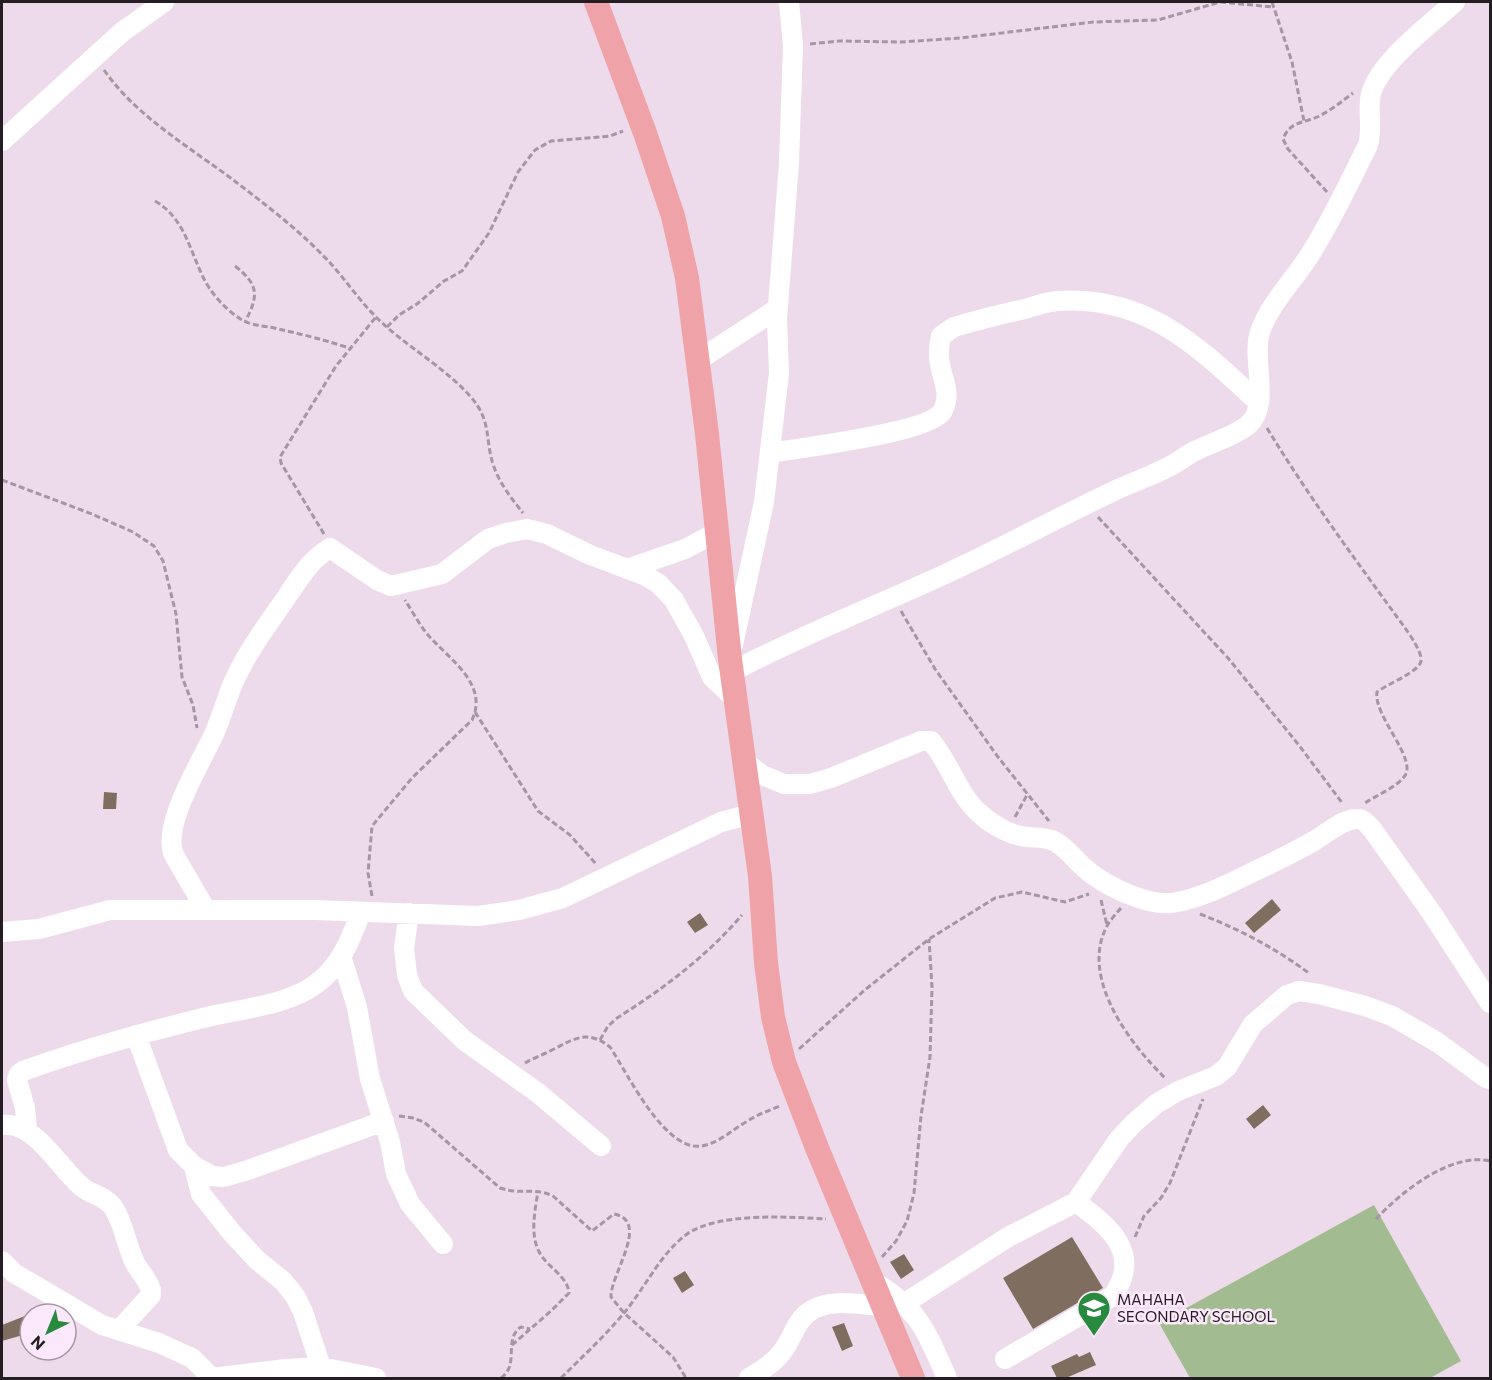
<svg xmlns="http://www.w3.org/2000/svg" width="1492" height="1380" viewBox="0 0 1492 1380" font-family="Commissioner,sans-serif">
  <rect width="100%" height="100%" fill="#eddbec"/>
  <path fill="#a2bb91" d="M 1374,1205 L 1461,1361 L 1430,1378 L 1190,1378 L 1159,1323 Z"/>
  <path fill="#7f6e60" d="M 104,792 L 117,793 L 116,809 L 103,809 Z
    M 1272,899 L 1281,910 L 1254,933 L 1245,923 Z
    M 700,913 L 708,925 L 695,933 L 687,922 Z
    M 1263,1105 L 1271,1115 L 1254,1129 L 1246,1119 Z
    M 1072,1237 L 1103,1288 L 1033,1329 L 1003,1278 Z
    M 904,1254 L 914,1270 L 901,1279 L 890,1262 Z
    M 685,1271 L 694,1285 L 682,1293 L 673,1278 Z
    M 30,1314 L 30,1333 L 2,1341 L 2,1325 Z
    M 844,1323 L 853,1346 L 842,1351 L 832,1327 Z
    M 1090,1352 L 1096,1365 L 1066,1378 L 1057,1378 L 1051,1366 L 1077,1354 L 1079,1357 Z"/>
  <g fill="none" stroke-linecap="round" stroke-linejoin="round">
    <path stroke="#a496a3" stroke-width="3" stroke-dasharray="6 3" stroke-linecap="butt" d="M 1272,2 L 1292,62 L 1304,121
      M 810,44 L 839,41 L 902,42 L 960,38 L 1093,22 L 1158,20 L 1220,2 L 1274,7
      M 104,70 C 136,116 188,146 232,179 C 266,205 303,233 332,265 C 347,282 360,301 376,317 C 405,346 442,365 470,396 C 493,422 484,439 494,467 C 500,484 512,499 523,513
      M 1327,192 L 1288,149 L 1283,139 C 1291,119 1306,124 1321,115 C 1333,109 1342,101 1353,93
      M 155,201 C 184,218 189,248 203,277 C 210,292 225,309 239,318 C 252,327 264,325 278,329 C 301,334 325,340 349,348
      M 235,266 C 259,285 259,295 245,322
      M 387,327 L 399,315 L 417,304 L 444,281 L 462,271 L 489,233 L 518,172 L 535,150 L 551,141 L 610,136 L 623,131
      M 1267,428 C 1307,494 1352,555 1397,617 C 1403,625 1423,651 1421,661 C 1419,672 1387,684 1377,692 C 1373,716 1419,760 1404,777 C 1395,788 1377,795 1365,803
      M 2,480 L 92,514 L 133,532 L 154,546 L 163,561 L 176,614 L 182,677 L 193,705 L 197,728
      M 1098,517 L 1228,658 L 1298,744 L 1343,804
      M 324,534 L 281,463 L 280,457 L 336,366 L 376,317
      M 901,611 L 935,669 L 998,757 L 1049,821
      M 475,712 L 538,811 L 570,835 L 596,864
      M 1015,817 L 1028,793
      M 372,896 L 368,873 L 372,826 L 412,778 L 472,720 C 489,684 449,659 428,635 C 419,624 412,611 405,600
      M 1101,900 L 1107,925
      M 1121,908 C 1116,914 1110,920 1107,926 C 1079,978 1131,1045 1166,1079
      M 1200,914 C 1239,929 1277,949 1310,974
      M 600,1040 L 608,1026 L 617,1018 C 663,989 707,956 742,915
      M 799,1049 L 866,989 L 929,939 L 995,898 L 1022,892 L 1065,902 L 1089,894
      M 525,1063 C 533,1058 543,1055 552,1050 C 574,1039 587,1029 610,1047 C 627,1072 667,1158 706,1145 C 721,1141 732,1130 746,1122 C 756,1115 768,1111 780,1106
      M 399,1116 L 413,1118 L 424,1122 L 500,1188 C 520,1195 535,1187 553,1196 L 592,1231 L 614,1214 C 651,1221 610,1275 611,1297 L 624,1313 L 673,1357 L 686,1378
      M 1376,1219 C 1401,1192 1451,1152 1490,1161
      M 1135,1237 L 1144,1216 L 1161,1198 L 1170,1183 L 1203,1099
      M 882,1257 L 896,1241 L 907,1221 L 914,1193 L 921,1116 L 930,1057 L 932,987 L 929,939
      M 512,1345 L 552,1310 L 569,1293 C 568,1277 549,1268 541,1255 C 529,1237 535,1211 538,1191
      M 501,1378 C 505,1375 509,1370 510,1365 C 513,1353 508,1335 521,1327 L 530,1329
      M 561,1378 C 582,1357 605,1336 624,1313 C 645,1288 660,1254 687,1234 C 719,1212 789,1217 826,1219"/>
    <path stroke="#fff" stroke-width="20" d="M 2,141 L 122,32 L 164,2
      M 697,361 L 777,309
      M 770,453 C 800,448 925,433 941,413 C 943,411 944,408 945,405 C 950,391 942,378 940,364 C 938,355 939,345 941,336 L 954,327 C 978,320 1001,314 1025,309 C 1035,306 1046,302 1057,301 C 1146,295 1198,346 1259,403
      M 627,569 L 685,549 L 717,532
      M 733,645 L 764,502 L 779,373 L 777,319 L 789,163 L 793,46 L 789,2
      M 731,672 C 800,636 871,608 941,576 C 1000,549 1057,518 1116,490 C 1135,481 1155,475 1174,464 C 1181,460 1188,454 1197,450 C 1211,443 1239,434 1249,424 C 1271,404 1251,359 1260,332 C 1270,303 1295,279 1311,253 C 1333,218 1350,181 1368,145 C 1373,128 1367,111 1371,94 C 1379,62 1431,24 1455,2
      M 744,761 L 762,775 L 784,784 L 810,784 L 831,778 L 921,741 L 931,741 C 950,763 957,793 979,813 C 991,824 1011,836 1027,837 C 1037,838 1045,837 1054,841 C 1068,848 1076,862 1088,871 C 1106,886 1147,906 1172,903 C 1202,898 1229,884 1257,870 C 1276,861 1295,852 1314,841 C 1326,834 1343,818 1358,819 C 1364,819 1368,825 1372,829 L 1431,912 L 1490,1003
      M 206,910 L 174,855 C 161,825 202,761 215,732 C 222,715 227,697 234,681 C 248,650 269,623 288,595 C 301,576 310,560 330,548 L 377,580 L 391,586 L 442,574 L 488,539 L 506,533 L 527,529 L 547,534 L 588,554 L 646,576 L 659,584 L 674,600 L 694,636 L 712,677 L 735,699
      M 409,913 L 404,948 L 407,975 L 413,991 L 465,1041 L 538,1093 L 601,1146
      M 2,932 L 39,929 L 110,910 L 315,910 L 478,916 L 519,910 L 563,898 L 721,822 L 751,814
      M 341,956 L 357,1007 L 370,1079 L 390,1142 L 396,1174 L 410,1204 L 443,1244
      M 136,1035 L 178,1150 L 194,1166 L 212,1176 L 224,1177 L 248,1170 L 384,1121
      M 2,1125 C 35,1121 58,1167 82,1187 C 92,1195 105,1196 113,1207 C 124,1223 126,1245 135,1263 C 140,1272 148,1280 151,1290 L 151,1295 L 119,1330
      M 27,1130 L 25,1108 L 17,1080 L 19,1074 L 23,1071 C 81,1050 142,1033 203,1018 C 238,1009 287,1006 316,984 C 340,967 351,939 361,912
      M 194,1166 L 201,1194 L 232,1233 L 257,1260 L 283,1281 L 295,1296 L 303,1312 L 321,1367
      M 2,1261 L 14,1273 L 102,1325 L 159,1343 L 192,1358 L 212,1378 L 286,1369 L 321,1367 L 376,1378
      M 872,1281 C 919,1308 926,1331 947,1378
      M 905,1303 L 1008,1237 L 1076,1202 L 1119,1139 L 1134,1123 L 1156,1104 L 1178,1091 L 1216,1076 L 1227,1067 L 1253,1024 L 1287,995 L 1299,991 L 1319,994 L 1365,1006 L 1392,1016 L 1437,1042 L 1486,1078 L 1490,1079
      M 1005,1359 L 1113,1296 C 1142,1253 1110,1227 1076,1202
      M 749,1378 C 761,1371 774,1363 782,1352 C 793,1338 796,1319 812,1310 C 832,1298 861,1305 883,1306"/>
    <path stroke="#efa3a9" stroke-width="24" d="M 596,2 L 645,133 L 673,216 L 687,278 L 707,434 L 730,659 L 760,876 L 766,963 L 773,1017 L 784,1062 L 817,1148 L 913,1378"/>
  </g>
  <defs>
    <g id="school-pin" transform="scale(1.725)"><path d="M0 17L-7.5 6A9.5 9.5 0 1 1 7.5 6Z" fill="#278a3e" stroke="#fbe8fa"/><path d="M0-5L7-2L0 1L-7-2ZM-4 1L0 2.5L4 1V4Q0 6-4 4Z" fill="#fff"/></g>
  </defs>
  <g fill-rule="evenodd">
    <use href="#school-pin" x="1094" y="1308"/>
  </g>
  <g text-anchor="middle" dominant-baseline="central" stroke-width="5" stroke-linejoin="round" paint-order="stroke">
    <g font-size="15" fill="#241d23" stroke="#fbe8fa" text-anchor="start">
      <text x="1117" y="1299">MAHAHA<tspan x="1117" dy="17">SECONDARY SCHOOL</tspan></text>
    </g>
  </g>
  <rect width="1492" height="1380" fill="none" stroke="#241d23" stroke-width="6"/>
  <g transform="translate(48 1332) rotate(223)"><circle r="28" fill="#fbe8fa" stroke="#a597a4" stroke-width="1.5"/>
  <path d="M0-4.5L10 22L0 15L-10 22Z" fill="#278a3e"/>
  <text y="-9" font-size="16" font-weight="bold" text-anchor="middle" fill="#241d23">N</text>
  </g>
</svg>
